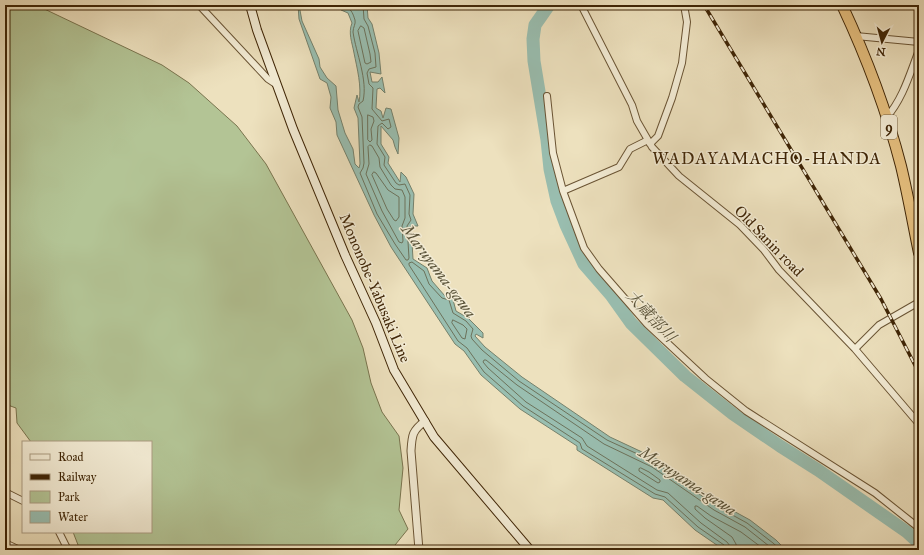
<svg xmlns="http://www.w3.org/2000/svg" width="924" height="555" viewBox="0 0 924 555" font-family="'IM FELL Great Primer','Noto Serif JP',serif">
  <rect width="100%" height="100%" fill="#ede1be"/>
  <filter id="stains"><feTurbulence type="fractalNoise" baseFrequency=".005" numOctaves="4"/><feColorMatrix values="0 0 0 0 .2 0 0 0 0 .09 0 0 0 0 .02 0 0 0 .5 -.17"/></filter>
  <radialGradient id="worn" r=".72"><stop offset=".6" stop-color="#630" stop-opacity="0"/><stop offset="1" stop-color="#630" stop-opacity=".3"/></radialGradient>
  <path fill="#b3c495" stroke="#79744e" d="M 5,5 L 36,5 L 162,65 L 189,83 L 237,126 L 266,164 L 352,320 L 363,348 L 371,383 L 382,412 L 399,436 L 403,468 L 399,510 L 408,529 L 391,550 L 80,550 L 73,532 L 151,532 L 151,442 L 31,442 L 17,423 L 16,408 L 5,404 Z"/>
  <path fill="#99beb0" stroke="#75816c" d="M 298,5 L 299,5 L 302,21 L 319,59 L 320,67 L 327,78 L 336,86 L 338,110 L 345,133 L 353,149 L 355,164 L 359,168 L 360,164 L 358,118 L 354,108 L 357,95 L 359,102 C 362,87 357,68 354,53 C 352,42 348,33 352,23 L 348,13 L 341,10 L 342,5 L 367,5 L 368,18 L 372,24 L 379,53 L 381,74 L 370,72 L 372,82 L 378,82 L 382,77 L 385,93 L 380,88 L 377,89 L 376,108 L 381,111 L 383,118 L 386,108 L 391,109 L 399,138 L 398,154 L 395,147 L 393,140 L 381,126 L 381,144 L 389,157 L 388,163 L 400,182 L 401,172 L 406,177 L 414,194 L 413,214 L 418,226 L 411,226 L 413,259 L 427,268 L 432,281 L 445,296 L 447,293 L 452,296 L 456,311 L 468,318 L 483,333 L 483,338 L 476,334 L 475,336 L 485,347 L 522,377 L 610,437 L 657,459 L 719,503 L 750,520 L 776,540 L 786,550 L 724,550 L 695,530 L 663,500 L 653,498 L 577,450 L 577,446 L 520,409 L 481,375 L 464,351 L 455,344 L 391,247 L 374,215 L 337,135 L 336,122 L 330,108 L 331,97 L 327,83 L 320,79 L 299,19 Z"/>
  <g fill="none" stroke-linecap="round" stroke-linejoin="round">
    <path stroke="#6c725b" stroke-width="1" d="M 346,5 L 346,7 C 352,10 353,14 355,20 C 356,24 353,27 353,32 C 356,53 368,80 363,101 L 359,104 L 358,107 L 362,117 L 364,163 L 363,168 L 360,173 L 377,214 L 395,244 L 406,260 L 408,260 L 409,258 L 407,226 L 411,220 L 409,214 L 410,195 L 405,184 L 399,185 L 396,183 L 384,165 L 385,157 L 377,144 L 378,126 L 382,123 L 388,129 L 391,127 L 389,119 L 382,121 L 372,109 L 373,88 L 369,84 L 367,73 L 369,69 L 376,67 L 375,53 L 368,26 L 364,19 L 363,5
      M 361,26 L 364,28 L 370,54 L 371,62 L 367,64 L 365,63 L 358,31 Z
      M 368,115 L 373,117 L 374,121 L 371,129 L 372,140 L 370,142 L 368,140 Z
      M 370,145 L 372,146 L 379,158 L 380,167 L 391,185 L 395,189 L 402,190 L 405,197 L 405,218 L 402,226 L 403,241 L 402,243 L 399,242 L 382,211 L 366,174 L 369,164 L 368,147 Z
      M 374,172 L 376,173 L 388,190 L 399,197 L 399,217 L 396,221 L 394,220 L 387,209 L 372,175 Z
      M 453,320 L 463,325 L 467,329 L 465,339 L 462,338 L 452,323 Z
      M 641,468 L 649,472 L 660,480 L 660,482 L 658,483 L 639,471 L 639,469 Z
      M 726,550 L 724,545 L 698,527 L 665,497 L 655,494 L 582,449 L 580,443 L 523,406 L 484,372 L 467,348 L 458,341 L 409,265 L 409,263 L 412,262 L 424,271 L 429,284 L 442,298 L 449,300 L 453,313 L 466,321 L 473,329 L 471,336 L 472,339 L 482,350 L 519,381 L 607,440 L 655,462 L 716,506 L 747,523 L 773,543 L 781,550
      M 731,550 L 730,546 L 727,542 L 701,523 L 668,493 L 657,490 L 587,446 L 582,438 L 526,402 L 488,368 L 483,362 L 484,360 L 486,360 L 517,385 L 604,444 L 652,467 L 714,510 L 745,527 L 774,550
      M 737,550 L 736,544 L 732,537 L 705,518 L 695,509 L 695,506 L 697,506 L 711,516 L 741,532 L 765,550"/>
    <path stroke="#99beb0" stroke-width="13" d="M 549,5 L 535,25 L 533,39 L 534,61 L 547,140 L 550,169 L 557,201 L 566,225 L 584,264 L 611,295 L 631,323 L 685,376 L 733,414 L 780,446 L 818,470 L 907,532 L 919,543"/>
    <g stroke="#6a5434" stroke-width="8">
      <path id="minor" d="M 199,5 L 268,79 L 277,85
        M 581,5 L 632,105 L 637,121 L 652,147 L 679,176 L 740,225 L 764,250 L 779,270 L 855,349 L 919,424
        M 856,36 L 919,42
        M 547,96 L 553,153 L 563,191
        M 886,118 C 903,99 910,73 919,50
        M 648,140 L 630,149 L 619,167 L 563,191 L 584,248 L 599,269 L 647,324 L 705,378 L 746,411 L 875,493 L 919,528
        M 650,144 L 658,136 L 672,98 L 682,63 L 687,22 L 684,5
        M 855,349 L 879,325 L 919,302
        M 5,492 L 23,501
        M 59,532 L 68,550
        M 5,543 L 20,550"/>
    </g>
    <g stroke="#6a5434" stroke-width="9">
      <path id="tertiary" d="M 419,550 L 411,451 C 412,435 412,431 425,421"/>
    </g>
    <g stroke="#3f2506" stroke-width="10">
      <path id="secondary" d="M 250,5 L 257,30 L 293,129 L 345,255 L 376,323 L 394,370 L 434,437 L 530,550"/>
    </g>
    <g stroke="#3f2506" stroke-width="12">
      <path id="trunk" d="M 842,5 C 866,56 887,112 901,166 C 908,195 913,224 919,253"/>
    </g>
    <use href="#minor" stroke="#f3ecd5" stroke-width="6"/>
    <use href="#tertiary" stroke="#f3ecd5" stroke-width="7"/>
    <use href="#secondary" stroke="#f3ecd5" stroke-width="8"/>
    <use href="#trunk" stroke="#e6c07f" stroke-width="10"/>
    <g stroke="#3f2506" stroke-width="3.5">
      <path id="rail" d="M 704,5 L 881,299 L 919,373"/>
    </g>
    <use href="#rail" stroke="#f3ecd5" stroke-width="2" stroke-dasharray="6" stroke-linecap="butt"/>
  </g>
  <g text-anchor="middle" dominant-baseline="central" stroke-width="3" stroke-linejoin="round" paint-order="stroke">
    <rect fill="#f3ecd5" stroke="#756144" stroke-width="1" x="881" y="115" width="16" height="24" rx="3"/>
    <g font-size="14" font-weight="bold" fill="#3f2506">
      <text x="889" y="127">9</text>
    </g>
    <g font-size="15" fill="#3f2506" stroke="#f3ecd5">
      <text transform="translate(769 241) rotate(46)">Old Sanin road</text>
      <text transform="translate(375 288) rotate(67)">Mononobe-Yabusaki Line</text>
    </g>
    <g font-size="16" font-style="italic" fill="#5a5339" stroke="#f3ecd5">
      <text transform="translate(439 271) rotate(53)">Maruyama-gawa</text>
      <text transform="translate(651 316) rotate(47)">大蔵部川</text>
      <text transform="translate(688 481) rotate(33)">Maruyama-gawa</text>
    </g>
    <g font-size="17" letter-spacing="1" fill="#3f2506" stroke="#f3ecd5">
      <text x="767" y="158">WADAYAMACHO-HANDA</text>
    </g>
  </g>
  <rect width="924" height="555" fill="none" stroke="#ede1be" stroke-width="20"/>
  <rect x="6" y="6" width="912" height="543" fill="none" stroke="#3f2506" stroke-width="2"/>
  <rect x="10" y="10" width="904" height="535" fill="none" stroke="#3f2506"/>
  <rect x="22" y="441" width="130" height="92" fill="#f3ecd5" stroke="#ab9c82"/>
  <rect x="30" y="454" width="20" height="6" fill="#f3ecd5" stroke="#ab9c82"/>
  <text x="58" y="461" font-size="12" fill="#3f2506">Road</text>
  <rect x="30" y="474" width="20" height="6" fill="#3f2506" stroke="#ab9c82"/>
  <text x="58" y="481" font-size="12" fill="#3f2506">Railway</text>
  <rect x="30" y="491" width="20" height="12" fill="#b3c495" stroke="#ab9c82"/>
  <text x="58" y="501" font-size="12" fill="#3f2506">Park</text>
  <rect x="30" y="511" width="20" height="12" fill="#99beb0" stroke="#ab9c82"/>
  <text x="58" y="521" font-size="12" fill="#3f2506">Water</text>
  <g transform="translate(882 42) rotate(186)" stroke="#f3ecd5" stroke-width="3" paint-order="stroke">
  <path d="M0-3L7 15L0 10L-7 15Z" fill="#3f2506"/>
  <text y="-6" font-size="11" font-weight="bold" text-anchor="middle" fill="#3f2506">N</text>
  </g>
  <rect width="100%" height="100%" filter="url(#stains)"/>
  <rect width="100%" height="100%" fill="url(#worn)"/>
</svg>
